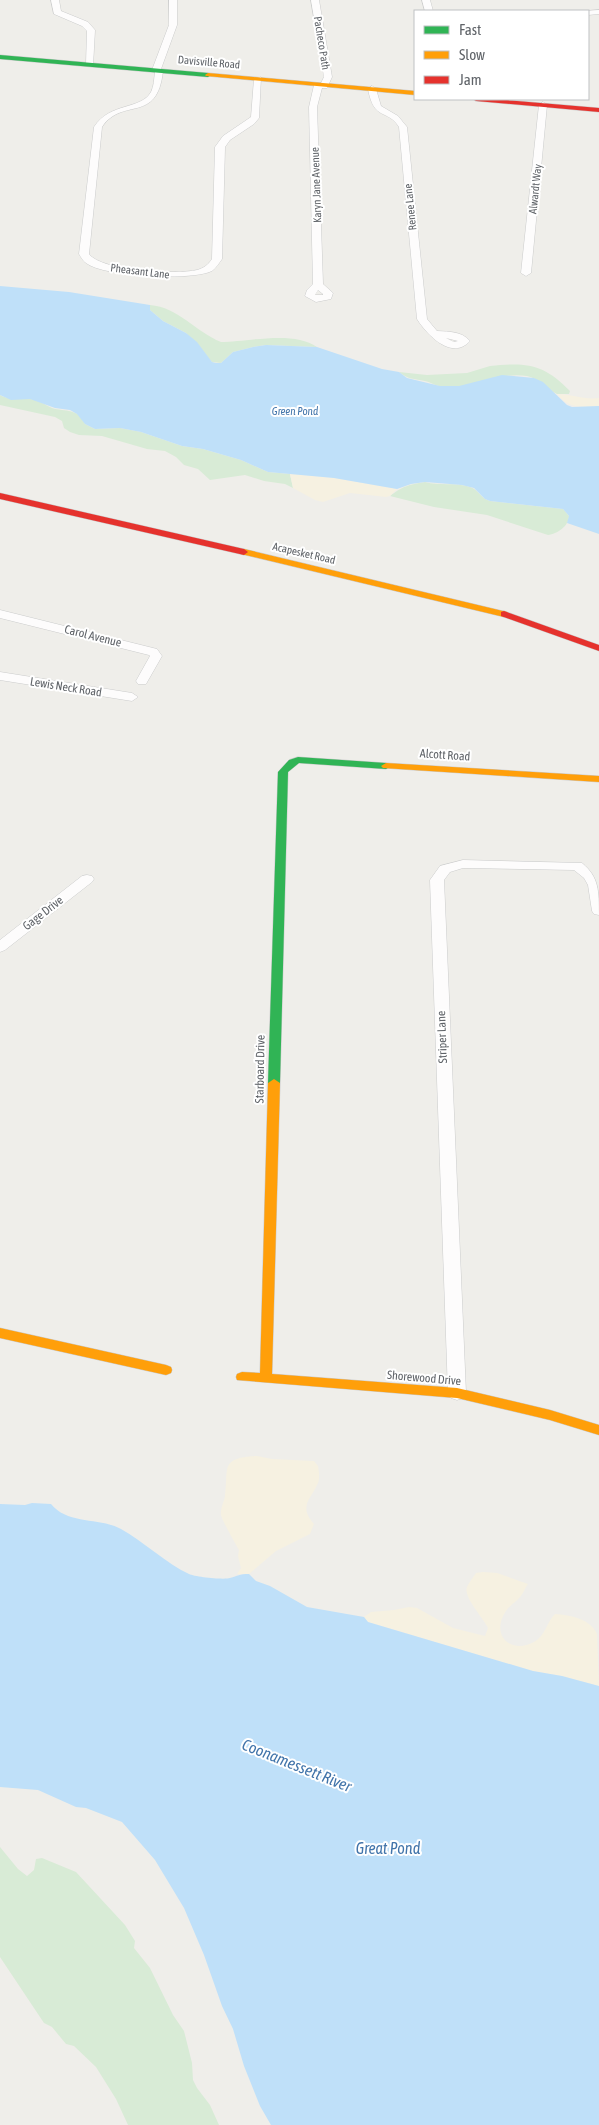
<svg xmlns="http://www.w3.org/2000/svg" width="599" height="2125" viewBox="0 0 599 2125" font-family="'Asap Condensed',sans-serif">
  <rect width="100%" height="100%" fill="#efeeea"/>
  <path fill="#d8ebd6" d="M 150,305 C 178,307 196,332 221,342 C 247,342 294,330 317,347 L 266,345 L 253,347 L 233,352 L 221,363 L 212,362 L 186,333 L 163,321 L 150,310 Z
    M 490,366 C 527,362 544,364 570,391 L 569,394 L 557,394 C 545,388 541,379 527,376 C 495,371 469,392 439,386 C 434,385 430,382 425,381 C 415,379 407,379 399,372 L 427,375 L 467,373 Z
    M 0,395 C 11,401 19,398 30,399 C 39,400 45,405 52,408 C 65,412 79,408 85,424 L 95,429 L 120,428 L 141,432 L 182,446 L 203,449 L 241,460 L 268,472 L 290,474 L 293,488 L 285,484 L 264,481 L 245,475 L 210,480 L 198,469 L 184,465 L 176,457 L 165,451 L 147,449 L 102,436 L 79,435 L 70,432 L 64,428 L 62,421 L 55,417 L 0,405 Z
    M 425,482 C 439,486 456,482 470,487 C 479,490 480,498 490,501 L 563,509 L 569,516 C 569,526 557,534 548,535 L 487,515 L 434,507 L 390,496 C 403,486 408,485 425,482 Z
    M 0,1847 L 18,1869 L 27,1876 L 34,1870 L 36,1859 L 42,1858 L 76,1872 L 125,1925 L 135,1941 L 134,1948 L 150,1968 L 173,2015 L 184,2031 L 192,2063 L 193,2080 L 197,2088 L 210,2105 L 219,2125 L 128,2125 L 116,2099 L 96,2067 L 74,2046 L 66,2044 L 52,2027 L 44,2023 L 0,1957 Z"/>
  <path fill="#f6f1e1" d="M 557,394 C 572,394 584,400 599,398 L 599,406 C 581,407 569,409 557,394 Z
    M 290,474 L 334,478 L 397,489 L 390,496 L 386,497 L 350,493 L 323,502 L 315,500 L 293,488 Z
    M 257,1456 L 272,1459 L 314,1461 L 318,1466 C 319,1472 320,1478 318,1483 C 311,1499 298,1506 314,1524 L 310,1534 L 276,1551 L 249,1574 L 237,1574 L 241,1568 L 238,1556 L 239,1550 C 236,1545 221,1518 221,1515 C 220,1509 224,1502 225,1496 C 229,1468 219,1458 257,1456 Z
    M 483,1572 L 497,1573 L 528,1584 C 525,1588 523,1594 520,1597 C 516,1602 509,1606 506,1611 C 490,1634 510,1655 534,1642 C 546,1635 546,1623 555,1614 C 570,1615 591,1619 597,1634 L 599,1686 L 562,1676 L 533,1671 L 368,1622 L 364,1617 L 371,1612 L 394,1610 L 409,1607 L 417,1608 L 453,1628 L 485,1636 L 488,1628 C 483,1617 463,1597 467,1587 C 469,1582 473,1578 476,1573 Z"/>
  <path fill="#bfe0f9" d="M 0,286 L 69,292 L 150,305 L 150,310 L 163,321 L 186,333 L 197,342 L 212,362 L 216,363 L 221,363 L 233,352 L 253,347 L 266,345 L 317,347 L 382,369 L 399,372 L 407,378 L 440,386 L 459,386 L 502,375 L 534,378 L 543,382 L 567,405 L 572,407 L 599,406 L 599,534 L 567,523 L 569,516 L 563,509 L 490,501 L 485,499 L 474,488 L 462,485 L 425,482 L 411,484 L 397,489 L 334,478 L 268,472 L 241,460 L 203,449 L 182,446 L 141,432 L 120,428 L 95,429 L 85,424 L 77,414 L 70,410 L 55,408 L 30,399 L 11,400 L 0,395 Z
    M 32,1503 L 51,1504 C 68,1525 99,1517 121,1529 C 143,1541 167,1564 189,1574 C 195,1577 224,1580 230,1578 C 238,1576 239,1574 249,1574 L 256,1581 L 270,1586 L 307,1607 L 364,1617 L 368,1622 L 533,1671 L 562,1676 L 599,1686 L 599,2125 L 271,2125 L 260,2106 L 244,2066 L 233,2029 L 222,2006 L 204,1955 L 184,1908 L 155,1860 L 122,1822 L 86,1808 L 76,1807 L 38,1790 L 0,1787 L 0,1504 L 25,1505 Z"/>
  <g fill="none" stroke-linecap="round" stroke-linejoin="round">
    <g stroke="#cbcccc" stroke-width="1">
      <path id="street" d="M 51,0 L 59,0 L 61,11 L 88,22 L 95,30 L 93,66 L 86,64 L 87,31 L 82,26 L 54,14 Z
        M 169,0 L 177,0 L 177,25 L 161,69 L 163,71 C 157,125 123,96 102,127 L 89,254 C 101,271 176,275 197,270 C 204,268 208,265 212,259 L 215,147 L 223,136 L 251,117 L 254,79 L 261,77 L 259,118 L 254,124 L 230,140 L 225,147 L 222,259 C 219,263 216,268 212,271 C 191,281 104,277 86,263 C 83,261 81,257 79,254 L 94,127 C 110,102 141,110 151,92 C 154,86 154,79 155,72 L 152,70 L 169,25 Z
        M 311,0 L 319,0 L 332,77 L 327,88 L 322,88 L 317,107 L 323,284 L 333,293 L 331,299 L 316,302 L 305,296 L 307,290 L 313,284 L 309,107 L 314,85 L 321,83 L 324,77 ZM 318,290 L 323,294 L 323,295 L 315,295 Z
        M 422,0 L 430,0 L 433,11 L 425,11 Z
        M 599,10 L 599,14 L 588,15 L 588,11 L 585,11 Z
        M 372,86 L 376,89 L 381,106 L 398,116 L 407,127 L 427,319 L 437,331 C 450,332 461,331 470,341 C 452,361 427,335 417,319 L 399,127 C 387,108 374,122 368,89 ZM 446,338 L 458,341 L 454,342 Z
        M 543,102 L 547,105 L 531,273 L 526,276 L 521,273 L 539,105 Z
        M 0,610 L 157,649 L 162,656 L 146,684 L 138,684 L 136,681 L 150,656 L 149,655 L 0,618 Z
        M 0,672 L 132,693 L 138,697 L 132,701 L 0,680 Z
        M 463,860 L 582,863 C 599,877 599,891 599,915 L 594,914 L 592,911 L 588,885 L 584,878 L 574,870 L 463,868 L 450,872 L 444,880 L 466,1393 L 463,1398 L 457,1400 L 451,1398 L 448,1393 L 430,880 L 440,866 Z
        M 87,875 L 92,876 L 94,879 L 92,882 L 5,950 L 0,952 L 0,940 L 82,876 Z"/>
    </g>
    <g stroke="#cacacb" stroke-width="1">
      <path id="fast" d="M 0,55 L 208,73 L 211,75 L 208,77 L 0,59 Z
        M 298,757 L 386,763 L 391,766 L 386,769 L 299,763 L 288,772 L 280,1083 L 274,1087 L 268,1083 L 278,772 L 289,760 Z"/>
    </g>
    <g stroke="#cacacb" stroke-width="1">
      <path id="slow" d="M 208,73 L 415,91 L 415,95 L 206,76 L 205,75 Z
        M 244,549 L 507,612 L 509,614 L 504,617 L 241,554 L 240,552 Z
        M 386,763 L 599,776 L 599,782 L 383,768 L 381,766 Z
        M 274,1079 L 280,1083 L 272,1374 L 457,1388 L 550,1410 L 599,1425 L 599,1435 L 550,1420 L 457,1398 L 237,1380 L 236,1377 L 237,1374 L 242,1372 L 260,1373 L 268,1083 Z
        M 0,1328 L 166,1365 L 171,1367 L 172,1370 L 171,1373 L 166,1375 L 0,1338 Z"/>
    </g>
    <g stroke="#cacacb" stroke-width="1">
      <path id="jam" d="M 473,99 L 495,99 L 599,108 L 599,112 L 476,101 Z
        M 0,493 L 244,549 L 248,552 L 244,555 L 0,499 Z
        M 504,611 L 599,645 L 599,651 L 501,616 L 501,612 Z"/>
    </g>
    <use href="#street" fill="#fdfcfc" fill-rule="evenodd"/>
    <use href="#fast" fill="#30b455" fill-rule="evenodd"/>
    <use href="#slow" fill="#ff9f0a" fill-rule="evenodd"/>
    <use href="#jam" fill="#e5322d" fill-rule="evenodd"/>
  </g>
  <g text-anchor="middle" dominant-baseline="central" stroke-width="4" stroke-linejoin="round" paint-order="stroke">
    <g font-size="11" fill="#5f6368" stroke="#fff">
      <text transform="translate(322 43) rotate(81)">Pacheco Path</text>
      <text transform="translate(209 62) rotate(5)">Davisville Road</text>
      <text transform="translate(316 185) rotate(-92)">Karyn Jane Avenue</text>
      <text transform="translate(535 189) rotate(-84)">Alwardt Way</text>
      <text transform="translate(410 207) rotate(-96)">Renee Lane</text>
      <text transform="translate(140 271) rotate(7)">Pheasant Lane</text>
      <text transform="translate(304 553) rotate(13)">Acapesket Road</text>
    </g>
    <g font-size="11" font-style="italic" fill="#4174aa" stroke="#fff">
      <text x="295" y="411">Green Pond</text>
    </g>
    <g font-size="12" fill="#5f6368" stroke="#fff">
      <text transform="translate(93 636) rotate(14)">Carol Avenue</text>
      <text transform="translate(66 687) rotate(9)">Lewis Neck Road</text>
      <text transform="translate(445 755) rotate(4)">Alcott Road</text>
      <text transform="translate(43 913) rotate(-38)">Gage Drive</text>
      <text transform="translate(442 1037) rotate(-92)">Striper Lane</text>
      <text transform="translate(260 1069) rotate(-89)">Starboard Drive</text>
      <text transform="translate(424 1378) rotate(5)">Shorewood Drive</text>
    </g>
    <g font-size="16" font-style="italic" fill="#4174aa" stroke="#fff">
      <text transform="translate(297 1765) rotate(22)">Coonamessett River</text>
      <text x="388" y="1848">Great Pond</text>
    </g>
  </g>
  <rect x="414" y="10" width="175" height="90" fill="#ffffff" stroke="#bfc1c3"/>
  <rect x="424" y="26" width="25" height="8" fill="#30b455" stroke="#bfc1c3"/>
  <text x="459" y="35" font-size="15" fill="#5f6368">Fast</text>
  <rect x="424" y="51" width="25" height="8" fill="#ff9f0a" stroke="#bfc1c3"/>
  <text x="459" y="60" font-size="15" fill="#5f6368">Slow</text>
  <rect x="424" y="76" width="25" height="8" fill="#e5322d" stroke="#bfc1c3"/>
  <text x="459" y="85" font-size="15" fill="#5f6368">Jam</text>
</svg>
